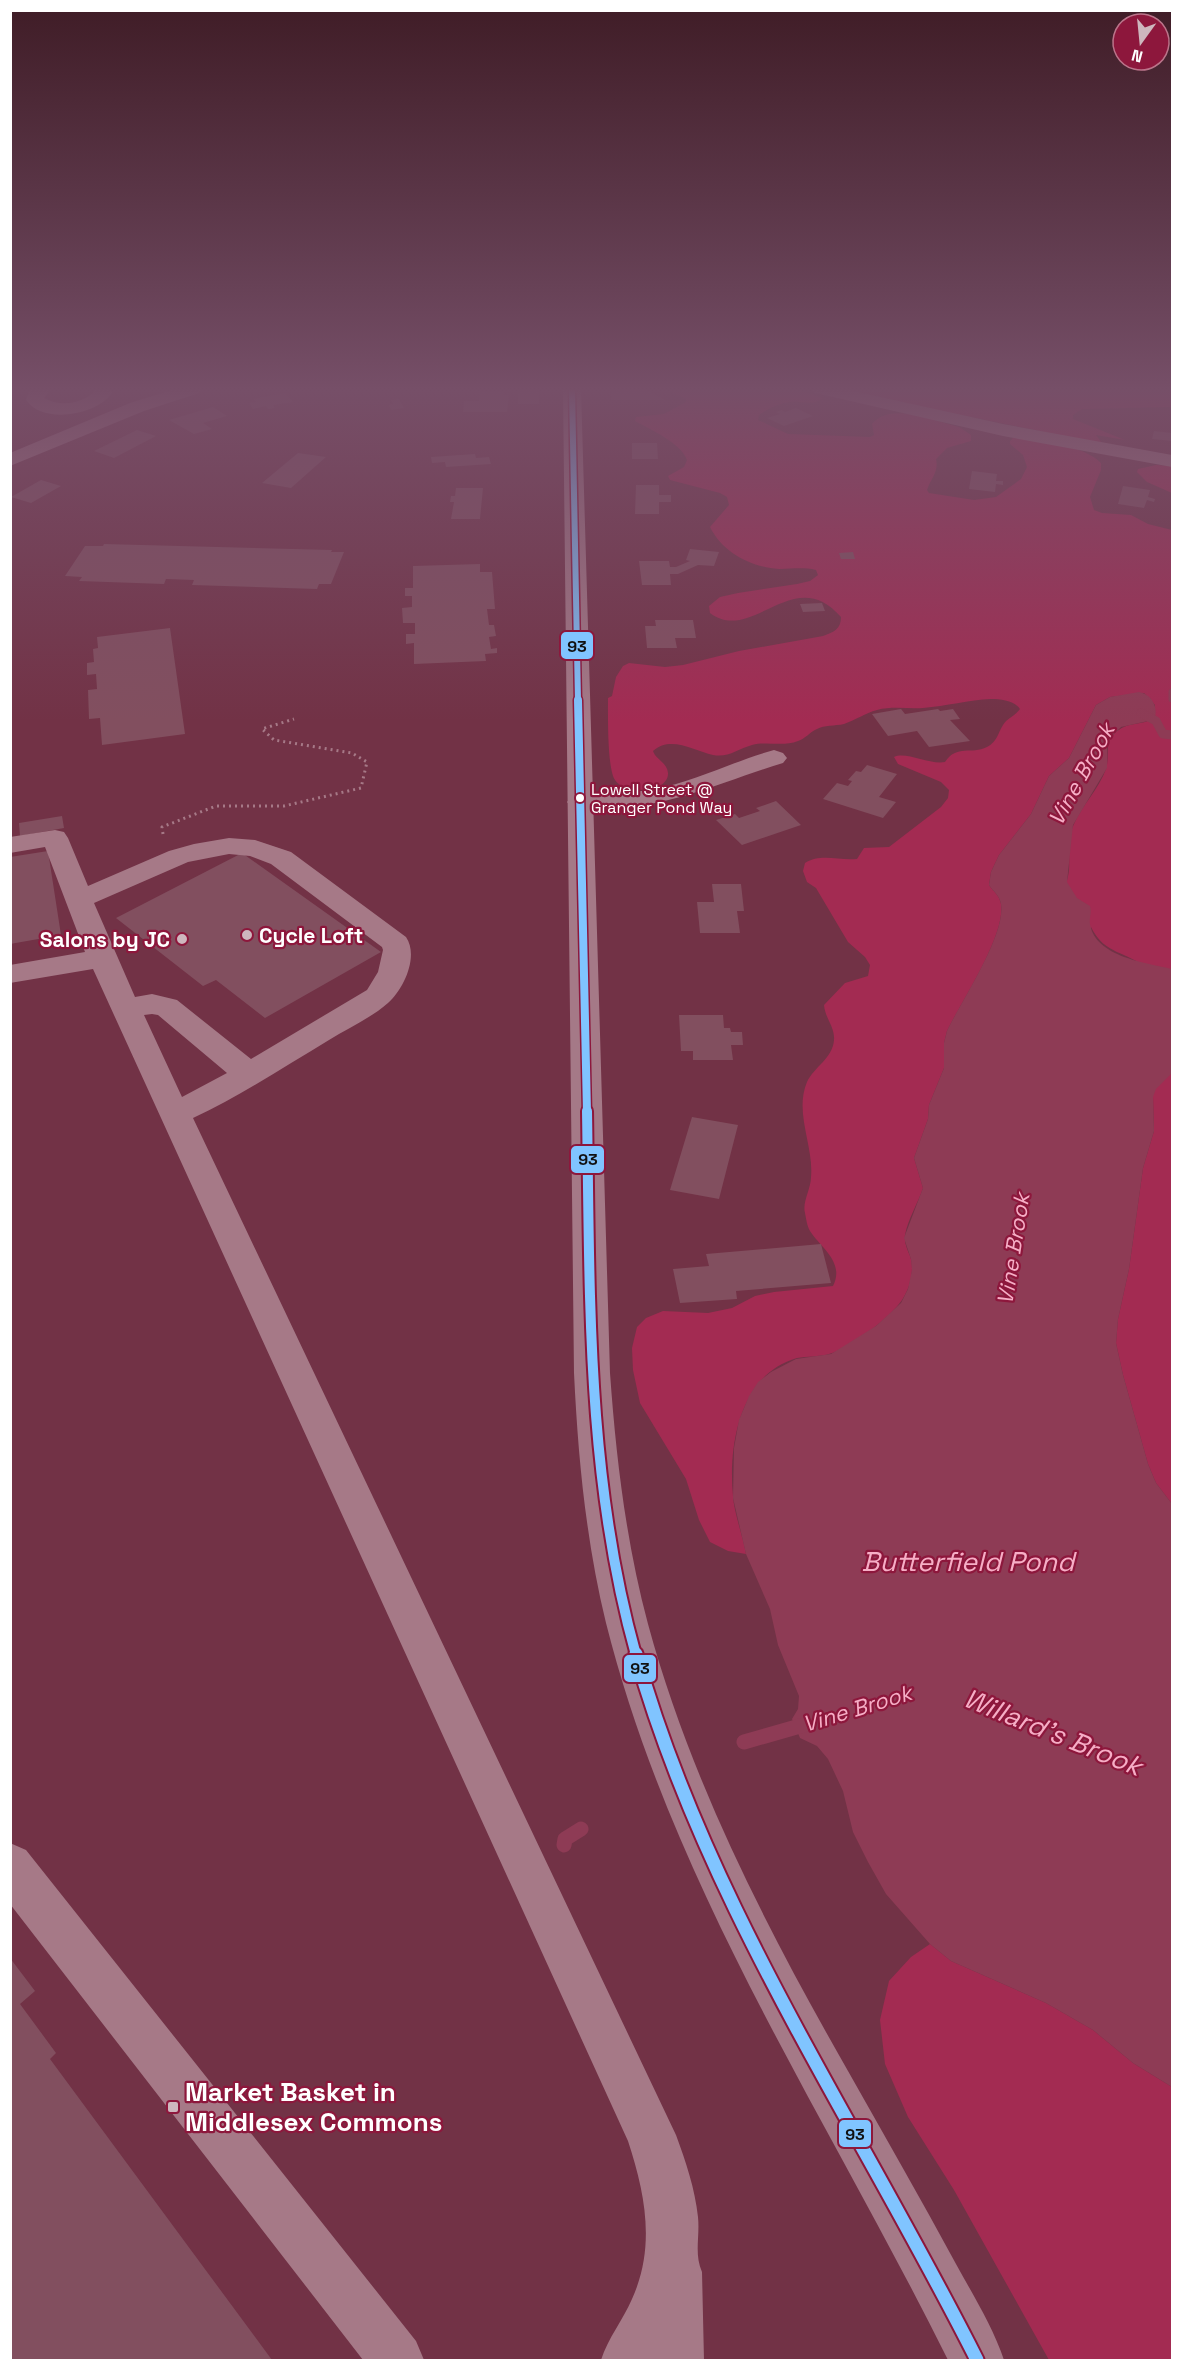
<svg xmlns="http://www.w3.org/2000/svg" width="1183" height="2371" viewBox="0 0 1183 2371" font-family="'Space Grotesk',sans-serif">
  <rect width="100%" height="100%" fill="#723246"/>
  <path fill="#a32b52" d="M 667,389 L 796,389 L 823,398 C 815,406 801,401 790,402 C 778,404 769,408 759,415 L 758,420 L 788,434 L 870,437 L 874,435 L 872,424 C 891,401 934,421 959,427 L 971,435 L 971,441 L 947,448 L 936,459 C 939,472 931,478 927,490 L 929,493 L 974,500 L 996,497 L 1021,479 L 1027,467 L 1023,455 L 1010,444 L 1010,441 L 1013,438 C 1036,438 1085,446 1101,463 L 1101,470 L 1090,497 L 1094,510 L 1102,513 L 1131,515 L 1148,524 L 1172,530 L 1172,1504 L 1156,1483 L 1148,1464 L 1123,1375 L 1116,1343 L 1118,1319 L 1129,1269 L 1143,1168 L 1154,1131 L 1153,1097 L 1143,1090 L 1135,1079 L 1135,1073 C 1171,1051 1166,1048 1171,1008 L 1165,1000 L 1150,991 L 1148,970 C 1127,950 1105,956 1091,927 C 1092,958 1106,959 1130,973 C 1135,980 1135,991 1139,1000 C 1151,1025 1156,1021 1145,1049 L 1139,1051 L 1134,1048 L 1140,1031 L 1137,1026 C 1122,1021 1113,1036 1101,1043 C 1089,1043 1074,1039 1063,1040 C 1044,1044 1039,1060 1018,1049 L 1017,1043 L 1035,994 L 1050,964 L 1056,959 L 1073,954 C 1077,935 1062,921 1062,901 C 1063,891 1068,881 1069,870 C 1070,855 1067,838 1074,824 C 1082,805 1099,789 1106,769 C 1110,757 1104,744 1114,734 C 1128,720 1142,727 1155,717 L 1155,705 L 1144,693 L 1110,697 L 1096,705 L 1069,758 L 1049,776 L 1031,814 L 999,855 L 991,872 L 989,885 C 993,891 1000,896 1001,904 C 1006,935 961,1002 947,1031 L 944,1043 L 944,1068 L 929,1105 L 928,1119 L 914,1158 L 923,1188 C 918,1203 908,1219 905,1235 C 904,1243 907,1249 910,1256 C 915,1270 910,1288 902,1300 C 891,1317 849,1349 829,1354 C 819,1357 807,1356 797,1358 C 740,1374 728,1445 733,1496 C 734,1513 743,1536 746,1554 L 728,1551 L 710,1542 L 699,1520 L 686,1479 L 640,1403 L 633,1370 L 632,1348 L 637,1327 L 646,1318 L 663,1311 L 708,1313 L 732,1308 L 755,1296 L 774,1292 L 833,1286 C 845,1262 821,1248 810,1231 C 807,1226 806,1218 805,1213 C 802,1202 811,1189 811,1177 C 814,1146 794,1113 807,1082 C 814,1067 833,1058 834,1040 C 835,1027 825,1018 824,1005 L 845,983 L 868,976 L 870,965 L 865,957 L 848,942 L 816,888 L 807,882 L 803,871 L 805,863 C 821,853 839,861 857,859 L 864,848 L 889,847 L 941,807 L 948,798 L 949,790 L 941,782 L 898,764 L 894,757 C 906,751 929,765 945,762 C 957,744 971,755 987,747 C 997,742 998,733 1003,725 C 1007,718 1015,716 1020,709 C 1015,701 1001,699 991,699 C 969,700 946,706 923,708 C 908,709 892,706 877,710 C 865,713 856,720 844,724 C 835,726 824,725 817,729 C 810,732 805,739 798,741 C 783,747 767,741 752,745 C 738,749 728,758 713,755 C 694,751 671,735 653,751 C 656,760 667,762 668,773 C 669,793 624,795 615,780 C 607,768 608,715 608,698 L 612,696 L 616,677 L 623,666 L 629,663 L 665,667 L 683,665 L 739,651 L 823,636 C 834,632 841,629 841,617 C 794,562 752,645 710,613 L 709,606 L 720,597 L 738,593 L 797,584 L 810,581 L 818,575 L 816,570 C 803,567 792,569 779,569 C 751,567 723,553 710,527 L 729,505 L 727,497 L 720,493 L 670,480 L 668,476 L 684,467 L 687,460 C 681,443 651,430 635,421 L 636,417 L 664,414 L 686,402 L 686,399 Z
    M 846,389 L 1172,389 L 1172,407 L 1082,409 L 1073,415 L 1073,419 L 1125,440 L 1096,435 L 1101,442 L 1094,442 L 941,411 Z
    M 1156,465 L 1172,466 L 1172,493 L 1147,482 L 1137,472 L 1138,469 Z
    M 930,1944 L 951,1961 L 1046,2003 L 1093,2030 L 1133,2063 L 1172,2087 L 1172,2360 L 1049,2360 L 954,2190 L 908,2117 L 885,2064 L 880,2020 L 889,1981 L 911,1957 Z"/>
  <path fill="#8e3b55" d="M 1139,692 C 1151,694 1158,706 1155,717 L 1148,721 L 1121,727 L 1111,737 L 1107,747 L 1107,768 L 1073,825 L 1067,882 L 1077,898 L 1090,906 C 1092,912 1089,918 1090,924 C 1095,957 1147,963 1172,969 L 1172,1073 L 1156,1089 L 1153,1097 L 1154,1131 L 1143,1168 L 1129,1269 L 1118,1319 L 1116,1343 L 1123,1375 L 1148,1464 L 1156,1483 L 1172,1504 L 1172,2087 L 1133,2063 L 1093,2030 L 1046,2003 L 951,1961 L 930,1944 L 886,1894 L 868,1862 L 853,1832 L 843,1791 L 828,1759 L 817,1746 L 800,1738 L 792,1719 L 798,1709 L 799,1696 L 778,1645 L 770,1609 L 746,1554 L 733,1498 L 734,1448 L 739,1420 L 749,1396 L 758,1382 L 771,1372 L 796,1359 L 831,1354 L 876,1326 L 901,1303 L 908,1289 L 912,1270 L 911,1259 L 904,1238 L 923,1188 L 914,1158 L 928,1119 L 929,1105 L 944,1068 L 944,1043 L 947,1031 C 961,1001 1006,935 1001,904 C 1000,896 993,891 989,885 L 991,872 L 999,855 L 1031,814 L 1049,776 L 1069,758 L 1096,705 L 1110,697 Z"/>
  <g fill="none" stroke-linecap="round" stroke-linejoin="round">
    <path stroke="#8e3b55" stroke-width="7" d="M 1172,692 L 1172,699"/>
    <path stroke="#8e3b55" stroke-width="9" d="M 1141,713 L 1156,721 L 1163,734 L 1172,735"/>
    <path stroke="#8e3b55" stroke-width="15" d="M 744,1742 L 807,1724
      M 564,1845 L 565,1839 L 581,1829"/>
  </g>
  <path fill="#824f5f" d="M 518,389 L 539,389 L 539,404 L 518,404 Z
    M 612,389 L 645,389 L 665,400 L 611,400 Z
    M 480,391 L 504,391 L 503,395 L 509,395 L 507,412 L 463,412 L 464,401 L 479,401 Z
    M 285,393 L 293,402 L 273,405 L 275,408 L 268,409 L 266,406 L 253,409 L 249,403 L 256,402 L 253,399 Z
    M 399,399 L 404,408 L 391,410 L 389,405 L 393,404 L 391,400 Z
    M 213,407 L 227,416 L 203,423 L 212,429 L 194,434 L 169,420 Z
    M 796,408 L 813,416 L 784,426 L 767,418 L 780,414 L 776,412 L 782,410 L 785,412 Z
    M 137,430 L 156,436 L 114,458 L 94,451 Z
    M 1154,431 L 1172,433 L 1172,441 L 1152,439 Z
    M 632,443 L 657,443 L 658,459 L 632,459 Z
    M 298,453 L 326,457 L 291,488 L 262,483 Z
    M 475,454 L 476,458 L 489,457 L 491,464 L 446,467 L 445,462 L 432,463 L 431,457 Z
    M 972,471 L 997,474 L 996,481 L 1003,481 L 1003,485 L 996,484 L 995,492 L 969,489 Z
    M 41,480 L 61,486 L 31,503 L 11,497 Z
    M 636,485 L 659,485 L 659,495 L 671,495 L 671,502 L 659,502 L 659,514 L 635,514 Z
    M 1123,486 L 1150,490 L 1148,497 L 1155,499 L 1154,502 L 1147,500 L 1144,508 L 1118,504 Z
    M 456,488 L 483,488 L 480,519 L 451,519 L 454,502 L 450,502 L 451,496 L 455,496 Z
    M 104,544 L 332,550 L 331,552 L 344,552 L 331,584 L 319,584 L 317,589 L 192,585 L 194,580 L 166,579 L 164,584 L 79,581 L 82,577 L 65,576 L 85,546 L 103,546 Z
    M 690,549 L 719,552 L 714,566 L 698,565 L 678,574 L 670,574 L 671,585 L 642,585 L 639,561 L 669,561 L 670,567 L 676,567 L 690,561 L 686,560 Z
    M 853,552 L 855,559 L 841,559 L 839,553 Z
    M 480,564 L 480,572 L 492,572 L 495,609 L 487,609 L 489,625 L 494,625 L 496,636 L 489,637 L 491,649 L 497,648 L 497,653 L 485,654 L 486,661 L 414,664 L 414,643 L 406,644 L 406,634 L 415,634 L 415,623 L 403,623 L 402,608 L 412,607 L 412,596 L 405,596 L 405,588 L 413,588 L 413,566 Z
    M 822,603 L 825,611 L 803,612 L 800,604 Z
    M 655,620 L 693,620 L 696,638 L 675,638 L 677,648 L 647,648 L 645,626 L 656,626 Z
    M 170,628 L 185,734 L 102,745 L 100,718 L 89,719 L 88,690 L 97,689 L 96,674 L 87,675 L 87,663 L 94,662 L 93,649 L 98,648 L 97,637 Z
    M 901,709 L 905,714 L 938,709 L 940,711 L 953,709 L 960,719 L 950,720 L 970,741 L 929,747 L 917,731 L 888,736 L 872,714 Z
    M 867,765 L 897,774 L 879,797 L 896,802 L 883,818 L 823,799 L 837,783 L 848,786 L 852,781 L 848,780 L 856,771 L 861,772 Z
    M 776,801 L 801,825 L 742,845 L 716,820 L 735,814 L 739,818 L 760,811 L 756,808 Z
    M 62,816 L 64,828 L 20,836 L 19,823 Z
    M 48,851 L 61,935 L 10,944 L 10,857 Z
    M 242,853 L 381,952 L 265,1018 L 216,980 L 203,986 L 116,918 Z
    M 712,884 L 741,884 L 744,911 L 737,911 L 740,933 L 700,933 L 697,902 L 714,902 Z
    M 679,1015 L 723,1015 L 724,1028 L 730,1028 L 731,1032 L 742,1032 L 743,1045 L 731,1045 L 733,1060 L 693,1060 L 693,1051 L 681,1051 Z
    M 692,1117 L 738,1125 L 719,1199 L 670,1190 Z
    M 821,1244 L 831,1283 L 736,1291 L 737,1299 L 680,1303 L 673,1269 L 709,1266 L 706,1254 Z
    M 10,1958 L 35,1991 L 20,2004 L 56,2053 L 50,2059 L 272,2360 L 10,2360 Z"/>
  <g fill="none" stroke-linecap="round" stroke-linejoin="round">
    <path stroke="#a67987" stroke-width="3" stroke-dasharray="2 4" stroke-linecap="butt" d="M 163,834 L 162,827 L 216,806 L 284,806 L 361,788 L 367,762 L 352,753 L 274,740 L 262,729 L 294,719"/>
    <path fill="#a67987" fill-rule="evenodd" d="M 30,389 L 51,389 L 44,398 C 60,407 81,404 94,392 L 92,389 L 110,389 L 112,393 C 97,415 43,425 26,400 Z
      M 175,389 L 202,389 L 199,393 L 144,411 L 10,466 L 10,453 L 130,403 Z
      M 811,389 L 844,389 L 1003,424 L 1172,455 L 1172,467 L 1003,436 L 820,394 L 814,393 Z
      M 774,750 L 783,753 L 787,758 L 783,763 C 724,781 671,807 608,809 C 595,809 583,811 571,807 L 567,802 L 571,797 C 598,790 627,795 654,789 C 695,782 733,761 774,750 Z
      M 55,830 L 64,832 L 68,838 L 88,886 L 169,851 L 194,844 L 229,838 L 255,840 L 291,852 L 406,937 C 419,956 404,989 388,1003 C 371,1018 348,1028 329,1040 C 284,1067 240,1096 193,1118 L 676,2135 C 686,2162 695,2189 698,2217 C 700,2237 694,2254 702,2272 L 704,2360 L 601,2360 C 608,2338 623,2320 632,2299 C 656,2246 645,2193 628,2141 L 93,969 L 10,983 L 10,965 L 85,952 L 45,847 L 10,853 L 10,837 ZM 229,854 L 250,856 L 271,864 L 382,947 L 383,950 L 378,972 L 367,990 L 251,1059 L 177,1000 L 152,994 L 135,997 L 94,903 L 188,862 ZM 152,1014 L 158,1015 L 227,1073 L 182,1097 L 144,1015 Z
      M 10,1843 L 26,1850 L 416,2341 L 424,2360 L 363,2360 L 10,1904 Z"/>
    <path fill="#a57987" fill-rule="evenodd" d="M 563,389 L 581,389 L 610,1373 C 616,1457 626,1542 648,1624 C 691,1782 767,1929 848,2071 C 884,2135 921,2199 956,2264 C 973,2295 993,2327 1004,2360 L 948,2360 C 828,2118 673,1889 606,1623 C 586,1541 578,1457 574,1373 Z"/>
    <g stroke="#8d173c" stroke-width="9">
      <path id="bus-1-far3" d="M 572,389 L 578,701"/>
    </g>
    <g stroke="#8d173c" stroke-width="11">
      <path id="bus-1-far2" d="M 578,700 L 587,1113"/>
    </g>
    <g stroke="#8d173c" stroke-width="14">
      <path id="bus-1-far1" d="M 587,1111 C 590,1294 586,1477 636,1655"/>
    </g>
    <g stroke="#8d173c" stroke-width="17">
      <path id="bus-1" d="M 636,1654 C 707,1907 860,2127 977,2360"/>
    </g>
    <use href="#bus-1-far3" stroke="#80c4ff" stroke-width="6"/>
    <use href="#bus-1-far2" stroke="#80c4ff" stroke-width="8"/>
    <use href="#bus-1-far1" stroke="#80c4ff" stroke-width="10"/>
    <use href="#bus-1" stroke="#80c4ff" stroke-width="13"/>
  </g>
  <linearGradient id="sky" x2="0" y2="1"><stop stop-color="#3f1c26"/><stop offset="0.54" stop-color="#764f68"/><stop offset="1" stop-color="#764f68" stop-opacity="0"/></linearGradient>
  <rect width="1183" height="721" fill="url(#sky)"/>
  <circle fill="#fff" stroke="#8d173c" stroke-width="2" cx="580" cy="798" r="5"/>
  <g fill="#ceb7be" stroke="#8d173c" stroke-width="2">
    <circle cx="247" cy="935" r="6"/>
    <circle cx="182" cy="939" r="6"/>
    <rect x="167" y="2101" width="12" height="12" rx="3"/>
  </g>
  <g text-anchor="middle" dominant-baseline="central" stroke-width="4.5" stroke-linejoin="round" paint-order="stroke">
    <g font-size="16" fill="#fff" stroke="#8d173c" text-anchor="start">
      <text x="591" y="789">Lowell Street @<tspan x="591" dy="18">Granger Pond Way</tspan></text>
    </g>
    <g font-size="21" font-weight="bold" fill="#fff" stroke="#8d173c" text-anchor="start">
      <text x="259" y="935">Cycle Loft</text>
      <text x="170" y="939" text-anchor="end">Salons by JC</text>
    </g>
    <g font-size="22" font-style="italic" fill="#f6aec6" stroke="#8d173c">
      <text transform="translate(1081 774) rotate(-61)">Vine Brook</text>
      <text transform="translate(1013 1249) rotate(-81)">Vine Brook</text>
      <text transform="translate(857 1708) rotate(-17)">Vine Brook</text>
    </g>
    <g font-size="26" font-weight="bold" fill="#fff" stroke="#8d173c" text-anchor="start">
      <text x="185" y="2092">Market Basket in<tspan x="185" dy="30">Middlesex Commons</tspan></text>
    </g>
    <g font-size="27" font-style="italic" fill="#f6aec6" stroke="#8d173c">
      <text x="968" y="1561">Butterfield Pond</text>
      <text transform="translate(1053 1732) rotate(22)">Willard's Brook</text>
    </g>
  </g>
  <g stroke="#8d173c" stroke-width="2">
    <rect x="560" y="631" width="34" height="29" rx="6" fill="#80c4ff"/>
    <rect x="570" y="1145" width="35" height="29" rx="6" fill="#80c4ff"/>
    <rect x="623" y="1654" width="34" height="29" rx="6" fill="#80c4ff"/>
    <rect x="838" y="2119" width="34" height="29" rx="6" fill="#80c4ff"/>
  </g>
  <g font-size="16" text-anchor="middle" font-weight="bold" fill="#111">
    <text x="577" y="652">93</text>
    <text x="588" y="1165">93</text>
    <text x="640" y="1674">93</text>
    <text x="855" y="2140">93</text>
  </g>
  <rect width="1183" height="2371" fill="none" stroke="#ffffff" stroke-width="24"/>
  <g transform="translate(1141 42) rotate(195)"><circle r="28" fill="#8d173c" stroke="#bb748a" stroke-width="1.5"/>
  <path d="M0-4.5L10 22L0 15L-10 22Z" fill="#ceb7be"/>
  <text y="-9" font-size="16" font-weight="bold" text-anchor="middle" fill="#ffffff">N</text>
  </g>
</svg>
